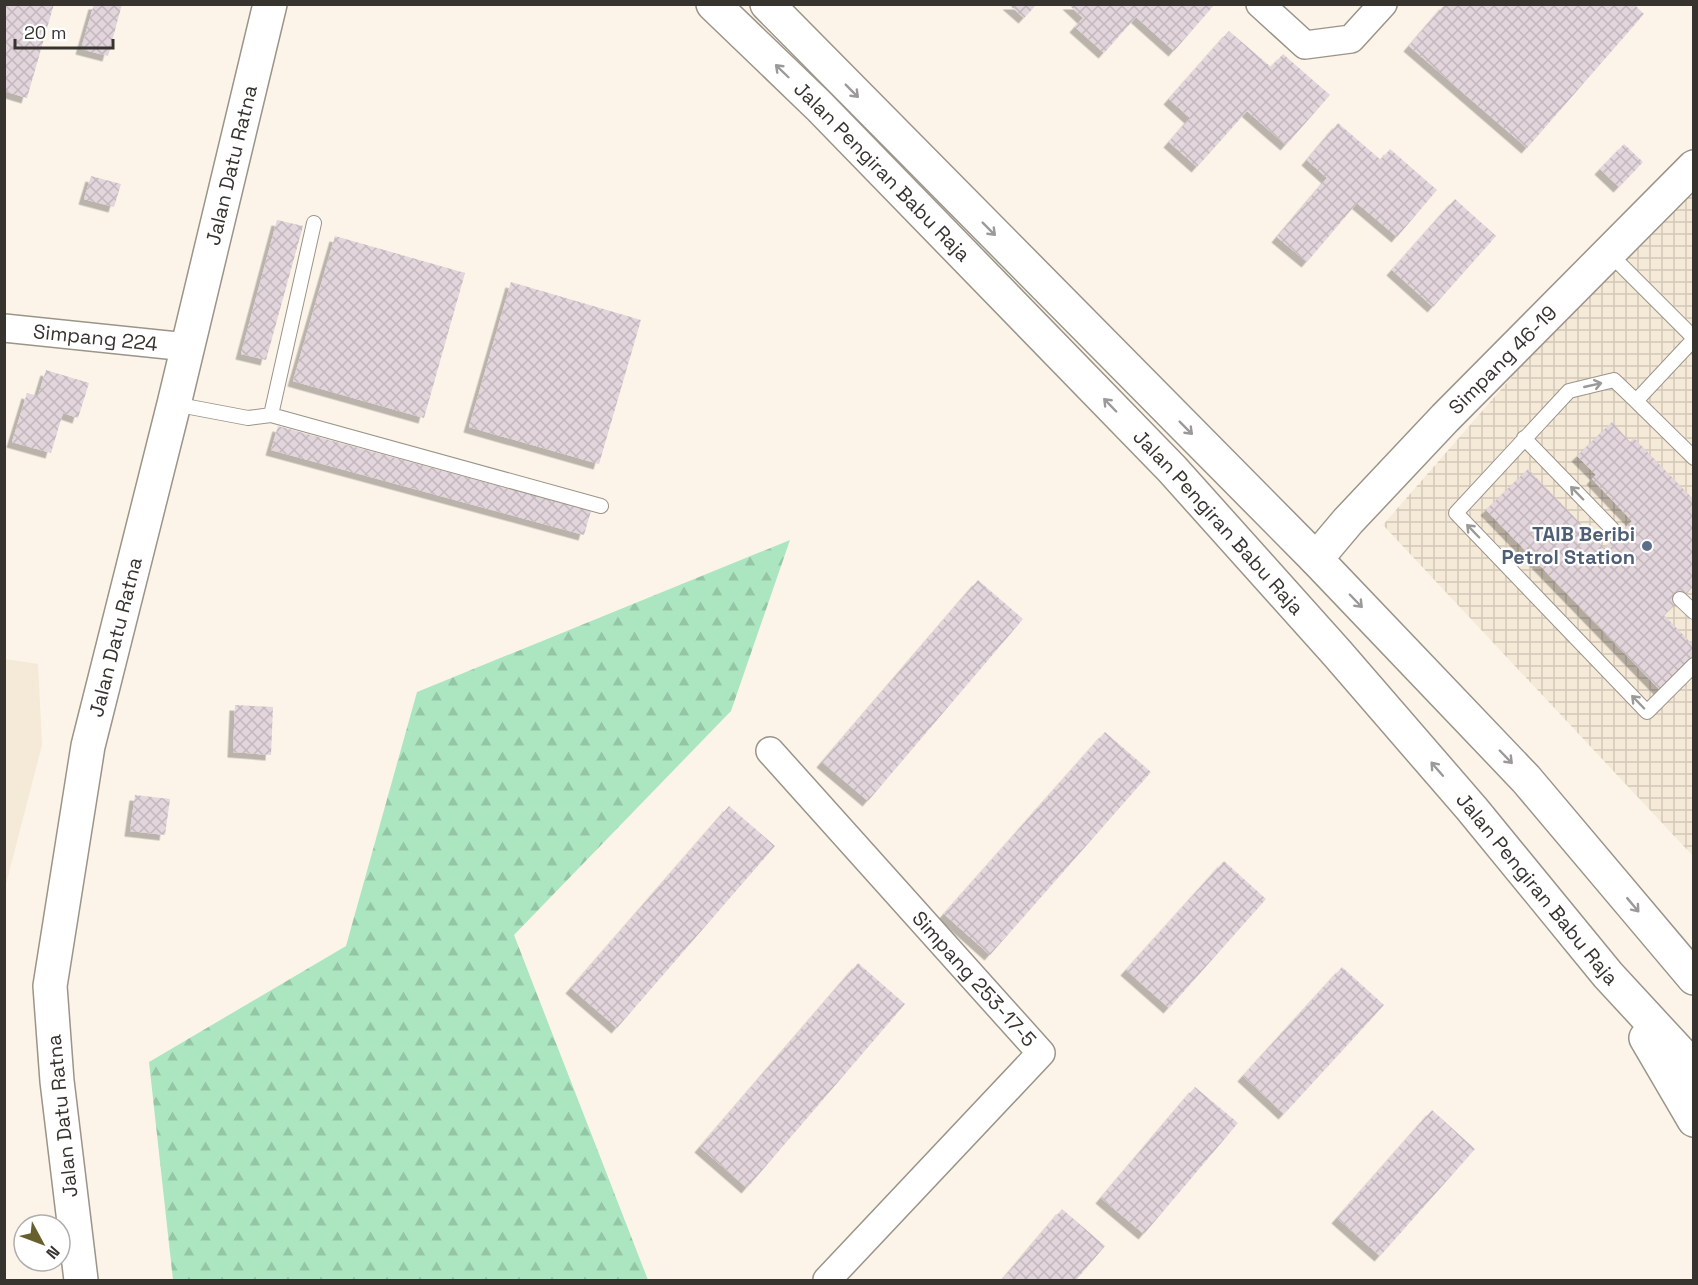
<svg xmlns="http://www.w3.org/2000/svg" width="1698" height="1285" viewBox="0 0 1698 1285" font-family="'Space Grotesk',sans-serif">
  <defs>
    <pattern id="industrial-grid" width="8" height="8" patternUnits="userSpaceOnUse" patternTransform="scale(1.5)"><rect width="8" height="8" fill="#f5e9d7"/><path d="M0 4h8M4 0v8" fill="none" stroke="#d3c8b9"/></pattern>
    <pattern id="forest-firs" width="22" height="20" patternUnits="userSpaceOnUse" patternTransform="scale(1.5)"><rect width="22" height="20" fill="#abe6c1"/><path d="M5 1l3.5 6h-7zM16 11l3.5 6h-7z" fill="#94c6a6"/></pattern>
    <pattern id="building-cross-hatch" width="8" height="8" patternUnits="userSpaceOnUse" patternTransform="scale(1.5)"><rect width="8" height="8" fill="#e2d5dc"/><path d="M0 0l8 8M0 8l8-8" fill="none" stroke="#c2b7bd"/></pattern>
    <filter id="shadow"><feDropShadow dx="-5.5" dy="5.5" stdDeviation="0" flood-color="#0004"/></filter>
  </defs>
  <rect width="100%" height="100%" fill="#fcf4e9"/>
  <path fill="#f5e9d7" d="M 5,659 L 38,664 L 42,745 L 5,888 Z"/>
  <path fill="url(#industrial-grid)" d="M 1693,169 L 1693,856 L 1383,525 Z"/>
  <path fill="url(#forest-firs)" d="M 790,540 L 731,711 L 514,935 L 648,1280 L 173,1280 L 149,1062 L 346,946 L 417,692 Z"/>
  <path fill="url(#building-cross-hatch)" filter="url(#shadow)" d="M 4,4 L 54,4 L 27,98 L 4,91 Z
    M 94,4 L 122,4 L 108,56 L 81,49 Z
    M 1008,4 L 1037,4 L 1024,18 Z
    M 1068,4 L 1215,4 L 1174,51 L 1136,17 L 1104,53 L 1075,27 L 1083,18 Z
    M 1445,4 L 1634,4 L 1644,14 L 1527,148 L 1409,46 Z
    M 1229,31 L 1271,67 L 1283,54 L 1330,95 L 1286,145 L 1247,111 L 1197,167 L 1169,142 L 1190,118 L 1169,99 Z
    M 1338,123 L 1381,160 L 1390,149 L 1437,190 L 1397,237 L 1357,203 L 1307,262 L 1277,237 L 1327,178 L 1307,160 Z
    M 1624,144 L 1643,162 L 1619,187 L 1600,169 Z
    M 91,176 L 121,184 L 114,207 L 84,199 Z
    M 1455,199 L 1496,236 L 1433,307 L 1392,270 Z
    M 277,220 L 303,226 L 266,360 L 241,354 Z
    M 335,236 L 465,273 L 424,418 L 293,381 Z
    M 511,282 L 641,320 L 599,464 L 469,427 Z
    M 46,370 L 89,383 L 78,418 L 63,413 L 51,453 L 12,442 L 27,393 L 38,396 Z
    M 1612,422 L 1630,442 L 1634,438 L 1694,500 L 1694,586 L 1664,615 L 1694,646 L 1694,658 L 1660,690 L 1486,510 L 1528,469 L 1604,548 L 1632,521 L 1592,479 L 1596,475 L 1577,456 Z
    M 278,426 L 591,511 L 584,535 L 271,450 Z
    M 978,580 L 1023,619 L 868,801 L 822,762 Z
    M 235,705 L 273,707 L 271,755 L 233,752 Z
    M 1105,732 L 1151,772 L 990,955 L 944,914 Z
    M 135,795 L 170,799 L 165,835 L 130,831 Z
    M 729,806 L 775,846 L 617,1028 L 571,988 Z
    M 1224,861 L 1266,899 L 1169,1008 L 1126,970 Z
    M 858,963 L 905,1004 L 747,1188 L 700,1147 Z
    M 1342,967 L 1384,1005 L 1284,1114 L 1243,1076 Z
    M 1195,1087 L 1238,1123 L 1144,1234 L 1101,1198 Z
    M 1432,1110 L 1475,1149 L 1380,1256 L 1337,1218 Z
    M 1062,1209 L 1105,1246 L 1076,1280 L 1002,1280 Z"/>
  <g fill="none" stroke-linecap="round" stroke-linejoin="round">
    <g stroke="#9b9489" stroke-width="16">
      <path id="service" d="M 1608,252 L 1694,338
        M 1694,339 L 1636,401 L 1614,380 L 1569,391 L 1456,513 L 1647,712 L 1694,665
        M 1636,401 L 1694,458
        M 174,404 L 248,418 L 271,415 L 601,506
        M 271,415 L 314,223
        M 1524,438 L 1618,535
        M 1680,599 L 1694,612"/>
    </g>
    <g stroke="#9b9489" stroke-width="30">
      <g id="minor">
        <path d="M 1260,4 L 1305,45 L 1351,39 L 1383,4"/>
        <path id="s1" d="M 4,328 L 187,347"/>
        <path id="s2" d="M 770,751 L 1041,1053 L 827,1280"/>
      </g>
    </g>
    <g stroke="#9b9489" stroke-width="36">
      <g id="tertiary">
        <path id="s3" d="M 1316,559 L 1348,521 L 1445,418 L 1694,167"/>
      </g>
    </g>
    <g stroke="#9b9489" stroke-width="36">
      <g id="secondary">
        <path id="s4" d="M 81,1280 L 57,1081 L 50,986 L 88,746 L 174,404 L 270,4"/>
      </g>
    </g>
    <g stroke="#9b9489" stroke-width="36">
      <g id="primary">
        <path id="s5" d="M 713,4 L 819,106 L 1172,469 L 1337,653 L 1472,809 L 1608,975 L 1694,1068"/>
        <path d="M 767,4 L 1316,559 L 1526,779 L 1694,978"/>
        <path d="M 1646,1038 L 1694,1120"/>
      </g>
    </g>
    <use href="#service" stroke="#fff" stroke-width="14"/>
    <use href="#minor" stroke="#fff" stroke-width="27"/>
    <use href="#tertiary" stroke="#fff" stroke-width="33"/>
    <use href="#secondary" stroke="#fff" stroke-width="33"/>
    <use href="#primary" stroke="#fff" stroke-width="33"/>
  </g>
  <defs><path id="oneway-shaft" d="M-6 0H5M1.5-3L5.5 0L1.5 3" fill="none" stroke-width="1.6" stroke-linecap="round" stroke-linejoin="round" transform="scale(1.5)"/></defs>
  <g stroke="#9b9a98">
    <use href="#oneway-shaft" transform="translate(782 71) rotate(-136)"/>
    <use href="#oneway-shaft" transform="translate(852 91) rotate(45)"/>
    <use href="#oneway-shaft" transform="translate(989 229) rotate(45)"/>
    <use href="#oneway-shaft" transform="translate(1593 385) rotate(-13)"/>
    <use href="#oneway-shaft" transform="translate(1110 405) rotate(-134)"/>
    <use href="#oneway-shaft" transform="translate(1186 428) rotate(45)"/>
    <use href="#oneway-shaft" transform="translate(1577 493) rotate(-134)"/>
    <use href="#oneway-shaft" transform="translate(1473 531) rotate(-134)"/>
    <use href="#oneway-shaft" transform="translate(1356 601) rotate(46)"/>
    <use href="#oneway-shaft" transform="translate(1638 702) rotate(-134)"/>
    <use href="#oneway-shaft" transform="translate(1506 757) rotate(46)"/>
    <use href="#oneway-shaft" transform="translate(1437 769) rotate(-131)"/>
    <use href="#oneway-shaft" transform="translate(1633 905) rotate(50)"/>
  </g>
  <circle fill="#5c6f8a" stroke="#fff" stroke-width="2" cx="1647" cy="546" r="6"/>
  <g text-anchor="middle" dominant-baseline="central" stroke-width="4.5" stroke-linejoin="round" paint-order="stroke">
    <g font-size="20" fill="#373430" stroke="#fff">
      <text stroke="none"><textPath href="#s4" startOffset="1137">Jalan Datu Ratna</textPath></text>
      <text stroke="none"><textPath href="#s5" startOffset="238">Jalan Pengiran Babu Raja</textPath></text>
      <text stroke="none"><textPath href="#s1" startOffset="92">Simpang 224</textPath></text>
      <text stroke="none"><textPath href="#s3" startOffset="273">Simpang 46-19</textPath></text>
      <text stroke="none"><textPath href="#s5" startOffset="724">Jalan Pengiran Babu Raja</textPath></text>
      <text stroke="none"><textPath href="#s4" startOffset="651">Jalan Datu Ratna</textPath></text>
      <text stroke="none"><textPath href="#s5" startOffset="1210">Jalan Pengiran Babu Raja</textPath></text>
      <text stroke="none"><textPath href="#s2" startOffset="306">Simpang 253-17-5</textPath></text>
      <text transform="translate(62 1116) rotate(-96)">Jalan Datu Ratna</text>
    </g>
    <g font-size="20" font-weight="bold" fill="#4e5e75" stroke="#fff" text-anchor="end">
      <text x="1635" y="534">TAIB Beribi<tspan x="1635" dy="23">Petrol Station</tspan></text>
    </g>
  </g>
  <rect width="1698" height="1285" fill="none" stroke="#373430" stroke-width="12"/>
  <g transform="translate(42 1243) rotate(131)"><circle r="28" fill="#ffffff" stroke="#afaeac" stroke-width="1.5"/>
  <path d="M0-4.5L10 22L0 15L-10 22Z" fill="#67602c"/>
  <text y="-9" font-size="16" font-weight="bold" text-anchor="middle" fill="#373430">N</text>
  </g>
  <path d="M15 39v9h98v-9" fill="none" stroke="#373430" stroke-width="3"/>
  <text x="24" y="39" font-size="18" fill="#373430" stroke="#ffffff" stroke-width="4.5" paint-order="stroke">20 m</text>
</svg>
